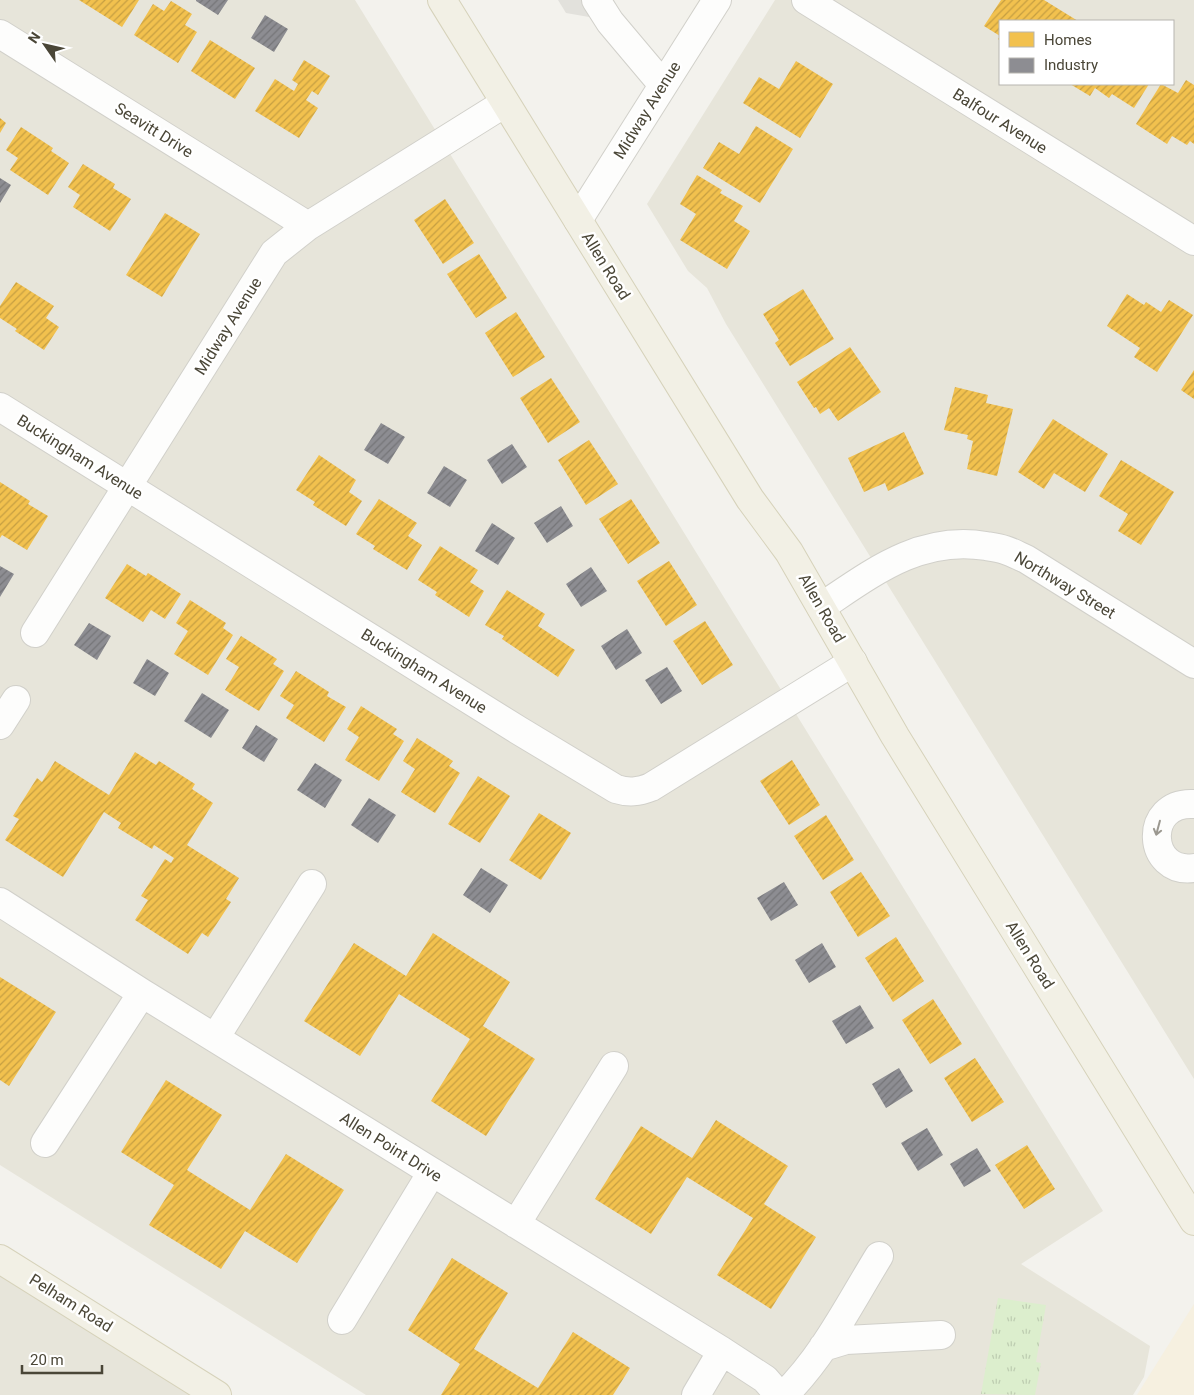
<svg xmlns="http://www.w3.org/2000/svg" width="1194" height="1395" viewBox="0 0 1194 1395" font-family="Roboto,sans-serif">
  <defs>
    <pattern id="grass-tufts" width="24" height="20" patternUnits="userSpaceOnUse" patternTransform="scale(1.25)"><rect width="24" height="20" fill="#dceecd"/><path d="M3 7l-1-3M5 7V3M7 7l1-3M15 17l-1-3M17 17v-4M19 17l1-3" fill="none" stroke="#becdb1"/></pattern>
    <pattern id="homes-hatch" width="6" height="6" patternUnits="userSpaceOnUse" patternTransform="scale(1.25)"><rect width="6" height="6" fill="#f2c14e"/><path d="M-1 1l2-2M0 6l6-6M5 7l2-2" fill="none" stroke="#c69f42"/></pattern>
    <pattern id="industry-hatch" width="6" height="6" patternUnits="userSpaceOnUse" patternTransform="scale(1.25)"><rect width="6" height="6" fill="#8d8d92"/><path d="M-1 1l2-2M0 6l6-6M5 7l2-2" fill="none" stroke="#757578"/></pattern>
  </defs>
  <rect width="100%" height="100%" fill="#f3f2ed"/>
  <path fill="#e7e5da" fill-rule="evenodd" d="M 0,0 L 355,0 L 1103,1211 L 1021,1264 L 1150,1346 L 1144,1377 L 1133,1395 L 366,1395 L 0,1165 Z
    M 775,0 L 1194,0 L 1194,1079 L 726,324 L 707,288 L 688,271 L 647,204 ZM 1000,21 L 1173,21 L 1173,84 L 1000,84 Z
    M 0,1259 L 217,1395 L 0,1395 Z"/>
  <path fill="#f6f0e0" d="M 1194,1304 L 1194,1395 L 1137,1395 Z"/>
  <path fill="url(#grass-tufts)" d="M 998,1298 L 1046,1305 L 1036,1362 L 1041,1363 L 1035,1395 L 981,1394 Z"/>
  <path fill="#e2e1dc" d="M 558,0 L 610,0 L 610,1 L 589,17 L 566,13 Z"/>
  <path fill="url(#homes-hatch)" d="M 79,0 L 139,0 L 122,27 Z
    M 1001,0 L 1044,0 L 1078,21 L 1000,21 L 1000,41 L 998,39 L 1000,36 L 984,26 Z
    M 171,1 L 192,14 L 185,25 L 197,32 L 178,63 L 134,35 L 153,4 L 164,11 Z
    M 210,40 L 255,68 L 235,99 L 191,71 Z
    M 304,60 L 330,76 L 318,95 L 312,91 L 306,100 L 318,108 L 299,138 L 255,111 L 275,79 L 294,91 L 298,84 L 292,80 Z
    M 796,61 L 833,84 L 800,138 L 743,103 L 759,77 L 779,89 Z
    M 1186,80 L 1194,85 L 1194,144 L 1190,141 L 1187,145 L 1172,136 L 1167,144 L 1136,124 L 1161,84 L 1178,93 Z
    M 1070,84 L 1149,84 L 1134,108 L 1112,94 L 1109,98 L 1095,88 L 1090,96 Z
    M 0,118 L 6,123 L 0,133 Z
    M 756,126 L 793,149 L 760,203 L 703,168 L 719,142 L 739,154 Z
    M 21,127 L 53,148 L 51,151 L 69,163 L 48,195 L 10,170 L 18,158 L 6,150 Z
    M 83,164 L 115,184 L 113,188 L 131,199 L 110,231 L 73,207 L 80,195 L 68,187 Z
    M 697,175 L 722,190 L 720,193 L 743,206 L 734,221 L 750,231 L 727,269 L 680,240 L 696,214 L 680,204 Z
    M 445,199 L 474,243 L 443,264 L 414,220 Z
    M 165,213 L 200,234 L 162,297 L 126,275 Z
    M 479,254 L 507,298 L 476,318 L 447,274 Z
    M 16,282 L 54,306 L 46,318 L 59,327 L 44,350 L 15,331 L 17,329 L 0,318 L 0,306 Z
    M 803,289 L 834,339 L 790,366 L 775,343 L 779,340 L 763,314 Z
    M 1127,294 L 1144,305 L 1146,302 L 1161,312 L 1169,300 L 1193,315 L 1157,372 L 1134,357 L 1140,348 L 1107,326 Z
    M 516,312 L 545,357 L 513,377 L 485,333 Z
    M 850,347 L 881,392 L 838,421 L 829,408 L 820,414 L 816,407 L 814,408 L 797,382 Z
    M 1194,370 L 1194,399 L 1181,390 Z
    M 551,378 L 580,422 L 548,443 L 520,398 Z
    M 955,387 L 988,395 L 986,403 L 1013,409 L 997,476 L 967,469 L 973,441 L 967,439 L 968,435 L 944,430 Z
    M 1053,419 L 1108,454 L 1085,492 L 1054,473 L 1044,489 L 1018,472 Z
    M 904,432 L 924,474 L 888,491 L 885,483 L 864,492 L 848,458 Z
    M 589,440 L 618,484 L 586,505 L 558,460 Z
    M 319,455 L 356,480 L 349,492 L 362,501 L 346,526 L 313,505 L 315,502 L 296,490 Z
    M 1121,460 L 1174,492 L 1141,545 L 1118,531 L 1128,514 L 1099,496 Z
    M 0,482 L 30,501 L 28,504 L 48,516 L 27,550 L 2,535 L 0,538 Z
    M 379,499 L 417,523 L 408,536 L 422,545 L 407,570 L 373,549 L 375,546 L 356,534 Z
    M 631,499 L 660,543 L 628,564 L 599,519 Z
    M 440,546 L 478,570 L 470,582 L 484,591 L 469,617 L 435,595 L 437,592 L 418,580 Z
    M 669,561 L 697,605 L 666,626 L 637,581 Z
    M 127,564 L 146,576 L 148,573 L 181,594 L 165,619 L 151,610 L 143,622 L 105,598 Z
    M 507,590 L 545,614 L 538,626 L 575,650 L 558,677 L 502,639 L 504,636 L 485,625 Z
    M 190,600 L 226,623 L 223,628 L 233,635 L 208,675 L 174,654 L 188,631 L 176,623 Z
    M 705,621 L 733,665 L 702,685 L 673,641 Z
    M 241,636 L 277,659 L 273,664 L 284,671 L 259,711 L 225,690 L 239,667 L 226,659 Z
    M 296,671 L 329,692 L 327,696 L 346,707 L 324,742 L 286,718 L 294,705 L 280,696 Z
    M 361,706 L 397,729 L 393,734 L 404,741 L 379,781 L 345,760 L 359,737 L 347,729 Z
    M 417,738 L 453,761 L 449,766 L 460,773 L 435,813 L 401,792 L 415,769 L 403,761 Z
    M 135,752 L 156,765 L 159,761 L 195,784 L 192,789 L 213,803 L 187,845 L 239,878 L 226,899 L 231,902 L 208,937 L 202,933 L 188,954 L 135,920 L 148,900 L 141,896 L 165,859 L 171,863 L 174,858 L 154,845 L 152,849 L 118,828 L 121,823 L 104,812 L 63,877 L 5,840 L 19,819 L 13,816 L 37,778 L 42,782 L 55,761 L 109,795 Z
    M 792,760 L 820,805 L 789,825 L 760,781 Z
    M 478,776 L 510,796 L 480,843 L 448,824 Z
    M 539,813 L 571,833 L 541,880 L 509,860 Z
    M 826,815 L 854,860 L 823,880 L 794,836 Z
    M 861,872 L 890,916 L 858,937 L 830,892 Z
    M 433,933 L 510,982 L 483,1026 L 535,1059 L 486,1136 L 431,1101 L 470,1039 L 399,994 L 360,1056 L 304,1021 L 354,943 L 406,976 Z
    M 896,937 L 924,981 L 893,1002 L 865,958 Z
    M 0,977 L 56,1012 L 9,1086 L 0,1080 Z
    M 933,999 L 962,1044 L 930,1064 L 902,1020 Z
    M 975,1058 L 1004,1102 L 972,1122 L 944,1078 Z
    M 166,1080 L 222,1115 L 187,1170 L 250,1210 L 286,1154 L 344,1190 L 297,1263 L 245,1231 L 221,1269 L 149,1225 L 174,1185 L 121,1152 Z
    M 716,1120 L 788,1166 L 764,1204 L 816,1237 L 771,1309 L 717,1275 L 753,1218 L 687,1177 L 651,1234 L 595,1199 L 641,1126 L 692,1158 Z
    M 1027,1145 L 1055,1189 L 1024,1209 L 995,1165 Z
    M 452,1258 L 508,1293 L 474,1349 L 538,1388 L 573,1332 L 630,1368 L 613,1395 L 441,1395 L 460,1364 L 408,1330 Z"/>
  <path fill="url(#industry-hatch)" d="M 196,0 L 228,0 L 218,15 L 196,1 Z
    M 265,15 L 288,29 L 274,52 L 251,38 Z
    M 0,178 L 11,185 L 0,203 Z
    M 381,423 L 405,437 L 388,464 L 364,450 Z
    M 512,444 L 527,467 L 502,484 L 487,460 Z
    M 444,466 L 467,480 L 450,507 L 427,493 Z
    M 561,506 L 573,526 L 547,543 L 534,523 Z
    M 492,523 L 515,538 L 498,565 L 475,551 Z
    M 0,566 L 14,574 L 0,597 Z
    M 591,567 L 607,591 L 581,607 L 566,584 Z
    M 89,623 L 111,636 L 97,660 L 74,645 Z
    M 627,629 L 642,653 L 616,670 L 601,646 Z
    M 147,659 L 169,673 L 155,696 L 133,683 Z
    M 667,667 L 682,691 L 661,704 L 645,680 Z
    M 202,693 L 229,710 L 211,738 L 184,721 Z
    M 256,725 L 278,739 L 264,762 L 242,748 Z
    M 315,763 L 342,780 L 325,808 L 297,790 Z
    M 369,798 L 396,815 L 378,843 L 351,825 Z
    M 481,868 L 508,885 L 490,913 L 463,895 Z
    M 784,882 L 798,905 L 771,921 L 757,898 Z
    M 822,943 L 836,967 L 809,983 L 795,960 Z
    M 860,1005 L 874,1028 L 846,1044 L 832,1021 Z
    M 899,1068 L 913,1091 L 886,1108 L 872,1084 Z
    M 927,1128 L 943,1155 L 918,1171 L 901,1143 Z
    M 977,1148 L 991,1171 L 964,1187 L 950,1164 Z"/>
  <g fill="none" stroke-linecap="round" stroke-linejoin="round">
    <g stroke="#d1d0ca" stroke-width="30">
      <path id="minor" d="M 596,0 L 610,22 L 663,85
        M 806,0 L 1194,241
        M 0,34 L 308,226
        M 578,220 L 717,0
        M 0,407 L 518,730 L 616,789 C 629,793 638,792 651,787 L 853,662
        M 821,607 C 872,573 920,535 986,546 C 992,547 999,548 1005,550 C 1012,552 1019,556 1026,559 L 1194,664
        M 35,633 L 274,253 L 308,226 L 505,103
        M 0,725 L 16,700
        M 1194,804 C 1142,801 1147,875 1194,868
        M 0,902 L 142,993 L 722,1351 L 765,1379 L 779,1395
        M 215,1038 L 312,884
        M 45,1143 L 142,993
        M 516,1224 L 614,1066
        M 342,1320 L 432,1172
        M 823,1347 L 846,1340 L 941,1335
        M 696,1395 L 722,1351
        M 784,1395 C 824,1356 850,1303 879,1256"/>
    </g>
    <g stroke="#d6d2ba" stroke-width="30">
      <path id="major" d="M 442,0 L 750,499 L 789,552 L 895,736 L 1194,1221
        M 0,1259 L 217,1395"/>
    </g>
    <use href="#minor" stroke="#fdfdfc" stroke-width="28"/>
    <use href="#major" stroke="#f2f0e5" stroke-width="28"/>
  </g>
  <defs><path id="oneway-shaft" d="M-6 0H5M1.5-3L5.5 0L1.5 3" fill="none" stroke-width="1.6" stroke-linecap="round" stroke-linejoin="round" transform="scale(1.25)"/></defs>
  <use stroke="#9b9890" href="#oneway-shaft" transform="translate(1158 828) rotate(105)"/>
  <g text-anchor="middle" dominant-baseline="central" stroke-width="5" stroke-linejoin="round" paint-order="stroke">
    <g font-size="16" fill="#4a4637" stroke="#fff">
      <text transform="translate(647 110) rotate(-58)">Midway Avenue</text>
      <text transform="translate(1000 121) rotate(32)">Balfour Avenue</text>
      <text transform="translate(154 130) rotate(32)">Seavitt Drive</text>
      <text transform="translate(606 266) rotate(58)">Allen Road</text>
      <text transform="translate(228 326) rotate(-58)">Midway Avenue</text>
      <text transform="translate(80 457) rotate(32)">Buckingham Avenue</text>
      <text transform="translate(1065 585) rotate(31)">Northway Street</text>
      <text transform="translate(822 608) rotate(60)">Allen Road</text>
      <text transform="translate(424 671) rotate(32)">Buckingham Avenue</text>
      <text transform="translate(1030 955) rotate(58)">Allen Road</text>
      <text transform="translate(391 1147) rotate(32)">Allen Point Drive</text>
      <text transform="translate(71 1303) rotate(32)">Pelham Road</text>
    </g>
  </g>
  <rect x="999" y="20" width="175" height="65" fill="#ffffff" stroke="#b7b5af"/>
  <rect x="1009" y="32" width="25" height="15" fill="#f2c14e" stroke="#b7b5af"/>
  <text x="1044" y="45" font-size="15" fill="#4a4637">Homes</text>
  <rect x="1009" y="58" width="25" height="15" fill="#8d8d92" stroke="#b7b5af"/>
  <text x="1044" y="70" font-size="15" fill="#4a4637">Industry</text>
  <g transform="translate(45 45) rotate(304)" stroke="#ffffff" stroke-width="4" paint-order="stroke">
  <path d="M0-4L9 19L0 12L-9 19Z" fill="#4a4637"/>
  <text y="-8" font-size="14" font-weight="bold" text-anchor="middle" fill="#4a4637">N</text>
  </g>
  <path d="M22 1365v8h80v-8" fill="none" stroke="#4a4637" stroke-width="2.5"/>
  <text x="30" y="1365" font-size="15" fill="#4a4637" stroke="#ffffff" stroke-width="4" paint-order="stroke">20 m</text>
</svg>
